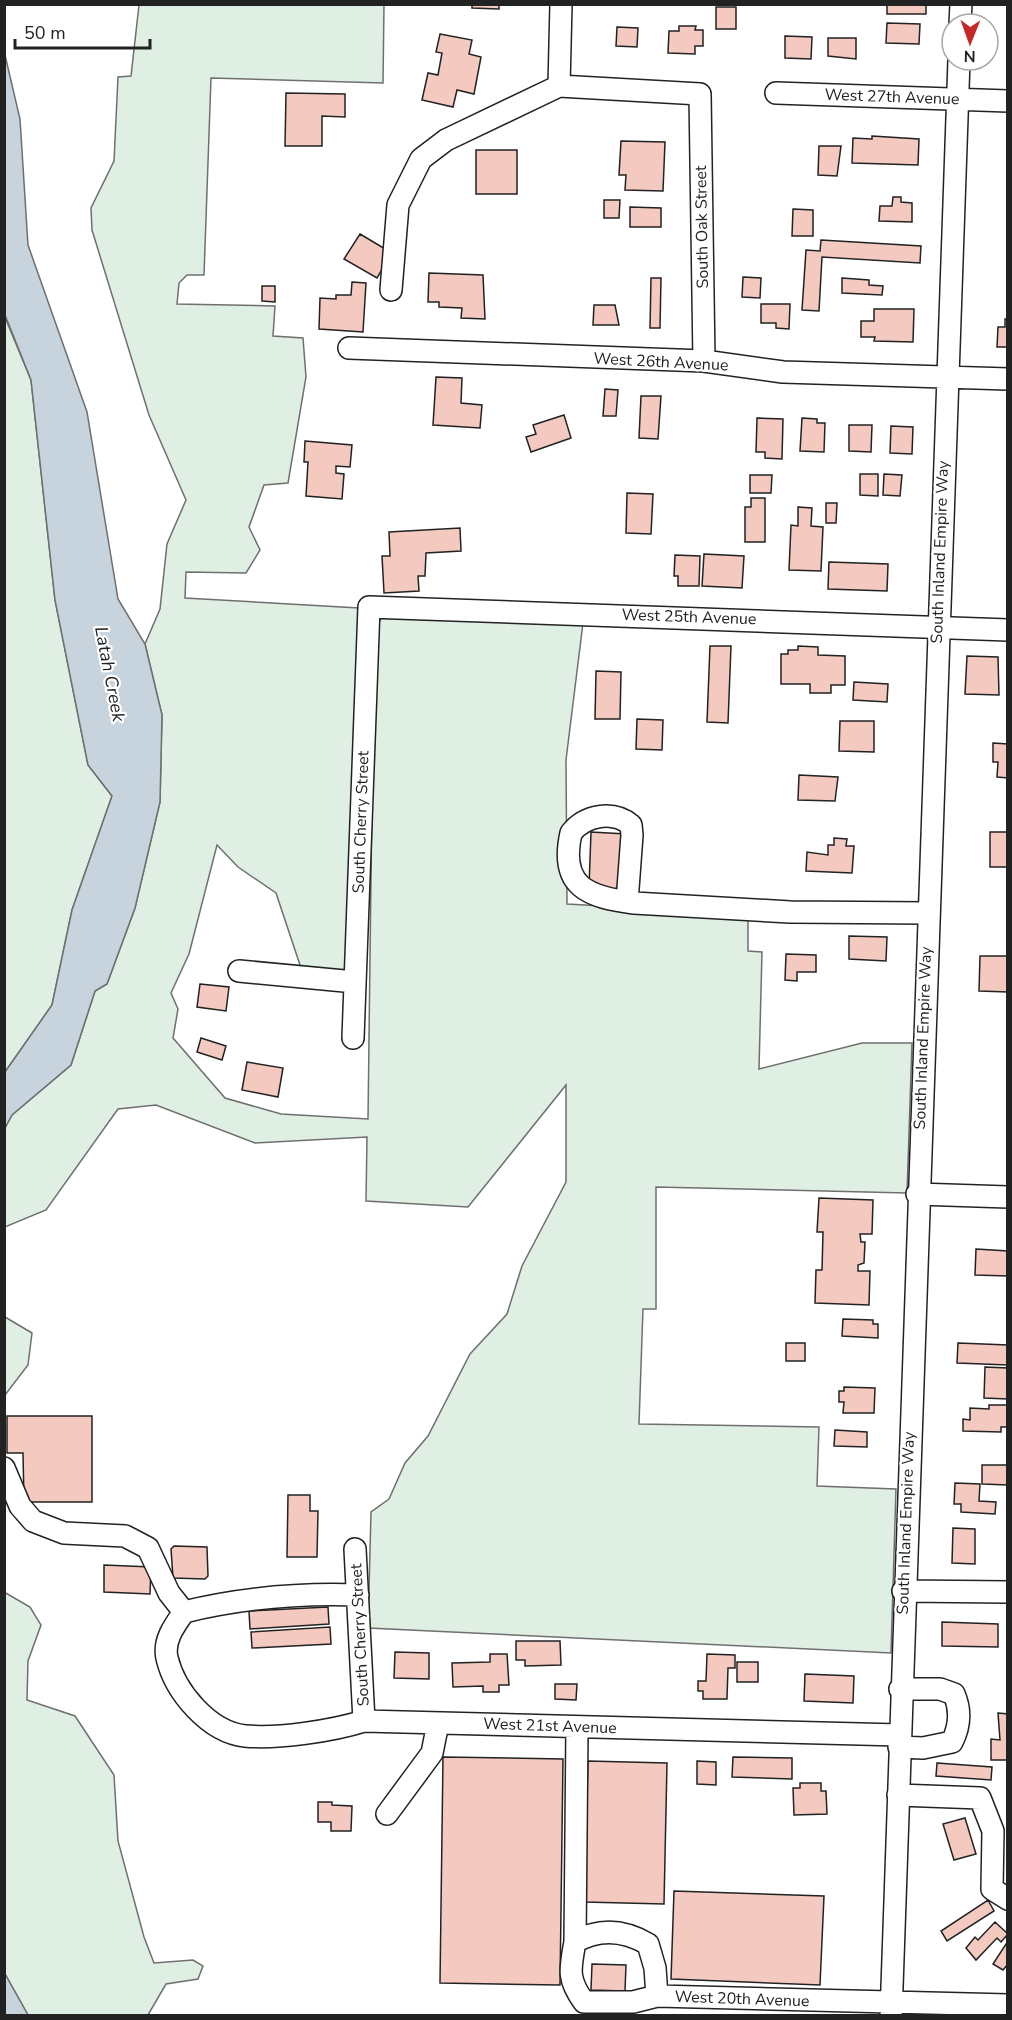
<svg xmlns="http://www.w3.org/2000/svg" width="1012" height="2020" viewBox="0 0 1012 2020" font-family="'Nunito Sans',sans-serif">
  <rect width="100%" height="100%" fill="#fff"/>
  <path fill="#e0efe3" stroke="#6f6f6f" stroke-width="1.5" d="M 139,5 L 384,5 L 383,83 L 211,78 L 204,275 L 187,275 L 179,283 L 177,304 L 275,306 L 273,336 L 303,338 L 306,377 L 288,483 L 264,485 L 249,527 L 260,550 L 246,573 L 186,572 L 185,598 L 359,608 L 348,974 L 302,971 L 276,893 L 238,867 L 217,845 L 189,954 L 171,993 L 178,1009 L 173,1038 L 225,1098 L 281,1114 L 368,1119 L 374,637 L 380,620 L 390,613 L 583,623 L 566,760 L 567,904 L 748,914 L 748,951 L 762,952 L 759,1069 L 862,1043 L 912,1043 L 907,1193 L 656,1187 L 656,1309 L 643,1309 L 639,1424 L 819,1427 L 817,1486 L 896,1489 L 891,1653 L 368,1628 L 371,1512 L 389,1499 L 405,1463 L 428,1436 L 470,1354 L 507,1314 L 522,1266 L 566,1182 L 566,1085 L 468,1207 L 366,1201 L 367,1137 L 255,1143 L 156,1105 L 118,1109 L 46,1210 L 5,1227 L 5,1128 L 12,1115 L 71,1065 L 95,991 L 107,984 L 135,908 L 160,802 L 162,715 L 145,644 L 160,609 L 167,544 L 186,500 L 149,415 L 92,230 L 91,208 L 114,161 L 118,77 L 131,76 Z
    M 4,315 L 31,380 L 55,600 L 88,765 L 112,796 L 72,910 L 52,1005 L 5,1072 Z
    M 5,1317 L 32,1333 L 28,1365 L 5,1395 Z
    M 4,1592 L 30,1607 L 41,1625 L 28,1661 L 27,1700 L 75,1716 L 114,1775 L 118,1841 L 144,1937 L 154,1963 L 193,1960 L 203,1966 L 198,1979 L 166,1984 L 148,2015 L 28,2015 L 5,1974 Z"/>
  <path fill="#c7d3dd" stroke="#6f6f6f" stroke-width="1.5" d="M 5,55 L 20,119 L 28,245 L 87,412 L 118,599 L 145,644 L 162,715 L 160,802 L 135,908 L 107,984 L 95,991 L 71,1065 L 12,1115 L 5,1128 L 5,1072 L 52,1005 L 72,910 L 112,796 L 88,765 L 55,600 L 31,380 L 5,315 Z
    M 4,1974 L 5,1974 L 28,2015 L 5,2015 Z"/>
  <path fill="#f3c9c0" stroke="#222" stroke-width="1.5" d="M 472,4 L 499,4 L 499,9 L 472,8 Z
    M 887,4 L 926,4 L 926,14 L 887,14 Z
    M 716,7 L 736,7 L 736,29 L 716,29 Z
    M 887,23 L 920,24 L 919,44 L 886,43 Z
    M 679,26 L 696,26 L 695,30 L 703,30 L 703,46 L 695,46 L 695,54 L 668,53 L 669,31 L 679,31 Z
    M 617,27 L 638,28 L 637,47 L 616,46 Z
    M 440,34 L 472,40 L 469,54 L 481,57 L 474,94 L 457,90 L 453,107 L 422,100 L 428,73 L 438,75 L 442,53 L 436,52 Z
    M 785,36 L 812,37 L 811,59 L 785,58 Z
    M 828,38 L 856,38 L 856,59 L 828,56 Z
    M 286,93 L 345,94 L 345,117 L 322,116 L 322,146 L 285,146 Z
    M 872,136 L 919,139 L 918,165 L 852,163 L 853,138 L 872,139 Z
    M 621,141 L 665,142 L 663,191 L 625,190 L 626,175 L 619,175 Z
    M 819,146 L 841,146 L 837,176 L 818,175 Z
    M 476,150 L 517,150 L 517,194 L 476,194 Z
    M 893,197 L 901,197 L 901,202 L 912,203 L 912,222 L 879,221 L 880,206 L 892,206 Z
    M 604,200 L 620,200 L 619,218 L 604,218 Z
    M 630,207 L 661,208 L 661,227 L 630,227 Z
    M 793,209 L 813,210 L 813,236 L 792,236 Z
    M 360,234 L 392,253 L 377,278 L 344,259 Z
    M 821,240 L 921,246 L 920,263 L 822,257 L 819,311 L 802,310 L 806,250 L 820,251 Z
    M 429,273 L 483,275 L 485,319 L 461,318 L 462,308 L 439,307 L 439,302 L 428,302 Z
    M 743,277 L 761,278 L 760,298 L 742,297 Z
    M 651,278 L 661,278 L 660,328 L 650,328 Z
    M 842,278 L 869,280 L 869,285 L 883,286 L 882,295 L 842,293 Z
    M 352,282 L 366,283 L 363,332 L 319,329 L 320,298 L 336,299 L 336,295 L 351,295 Z
    M 262,286 L 275,286 L 275,302 L 262,301 Z
    M 761,304 L 790,304 L 789,329 L 776,328 L 776,323 L 761,323 Z
    M 594,305 L 615,305 L 619,325 L 593,325 Z
    M 874,309 L 914,309 L 913,342 L 874,341 L 875,337 L 861,337 L 861,321 L 874,321 Z
    M 1005,319 L 1008,319 L 1008,347 L 997,347 L 998,327 L 1005,327 Z
    M 436,377 L 462,378 L 461,403 L 482,405 L 480,428 L 433,425 Z
    M 605,389 L 618,390 L 616,416 L 603,416 Z
    M 641,396 L 661,396 L 658,439 L 639,438 Z
    M 564,415 L 571,438 L 531,452 L 526,437 L 536,434 L 533,425 Z
    M 757,418 L 783,419 L 782,459 L 765,458 L 765,452 L 756,452 Z
    M 802,418 L 817,419 L 817,423 L 825,423 L 824,452 L 800,451 Z
    M 849,425 L 872,425 L 871,452 L 849,451 Z
    M 891,426 L 913,427 L 912,454 L 890,453 Z
    M 305,441 L 352,445 L 350,467 L 336,466 L 336,473 L 344,474 L 342,499 L 306,496 L 308,462 L 304,462 Z
    M 860,474 L 878,474 L 878,496 L 860,495 Z
    M 884,474 L 902,475 L 900,496 L 883,495 Z
    M 750,475 L 772,475 L 771,493 L 750,493 Z
    M 627,493 L 653,494 L 651,534 L 626,533 Z
    M 751,498 L 765,498 L 765,542 L 745,542 L 745,507 L 751,507 Z
    M 826,503 L 837,503 L 836,523 L 826,523 Z
    M 798,507 L 812,508 L 811,526 L 823,527 L 821,571 L 789,570 L 791,525 L 798,526 Z
    M 460,528 L 461,551 L 426,553 L 425,576 L 418,576 L 419,591 L 384,593 L 382,556 L 390,556 L 389,532 Z
    M 704,554 L 744,556 L 742,588 L 702,586 Z
    M 675,555 L 700,556 L 699,586 L 678,586 L 678,576 L 674,576 Z
    M 829,562 L 888,564 L 887,591 L 828,589 Z
    M 710,646 L 731,646 L 728,723 L 707,722 Z
    M 798,646 L 818,647 L 818,655 L 845,656 L 845,685 L 831,685 L 831,693 L 810,693 L 810,684 L 781,684 L 781,654 L 788,654 L 788,650 L 798,650 Z
    M 967,656 L 998,657 L 999,695 L 965,694 Z
    M 596,671 L 621,672 L 620,719 L 595,719 Z
    M 854,682 L 888,684 L 887,702 L 853,700 Z
    M 637,719 L 663,720 L 662,750 L 636,749 Z
    M 840,721 L 874,721 L 874,752 L 839,751 Z
    M 993,743 L 1008,744 L 1008,778 L 997,777 L 998,762 L 993,762 Z
    M 799,775 L 838,777 L 835,801 L 798,800 Z
    M 591,832 L 626,834 L 622,883 L 615,889 L 589,887 Z
    M 990,832 L 1008,832 L 1008,867 L 990,867 Z
    M 834,838 L 847,839 L 846,846 L 854,846 L 852,873 L 806,871 L 807,852 L 828,855 L 828,845 L 834,845 Z
    M 849,936 L 887,937 L 886,961 L 849,959 Z
    M 786,954 L 816,955 L 816,972 L 797,972 L 797,981 L 785,980 Z
    M 980,956 L 1008,956 L 1008,992 L 979,991 Z
    M 200,984 L 229,987 L 226,1011 L 197,1007 Z
    M 201,1038 L 226,1046 L 222,1060 L 197,1052 Z
    M 247,1062 L 283,1068 L 278,1097 L 242,1090 Z
    M 819,1198 L 873,1200 L 872,1234 L 860,1234 L 861,1242 L 865,1242 L 864,1263 L 858,1265 L 858,1271 L 870,1271 L 869,1305 L 815,1303 L 816,1270 L 822,1270 L 823,1232 L 817,1232 Z
    M 976,1249 L 1008,1251 L 1008,1276 L 975,1275 Z
    M 843,1319 L 873,1320 L 873,1324 L 878,1324 L 878,1338 L 842,1336 Z
    M 786,1343 L 805,1343 L 805,1361 L 786,1361 Z
    M 958,1343 L 1008,1345 L 1008,1365 L 957,1363 Z
    M 985,1367 L 1008,1368 L 1008,1399 L 984,1398 Z
    M 844,1387 L 875,1388 L 874,1413 L 843,1413 L 844,1402 L 839,1402 L 839,1391 L 844,1391 Z
    M 989,1405 L 1008,1405 L 1008,1427 L 1001,1427 L 1001,1432 L 963,1431 L 963,1419 L 970,1420 L 970,1408 L 989,1409 Z
    M 7,1416 L 92,1416 L 92,1502 L 24,1502 L 23,1453 L 7,1453 Z
    M 835,1430 L 867,1432 L 867,1447 L 834,1446 Z
    M 982,1465 L 1008,1465 L 1008,1485 L 982,1484 Z
    M 955,1483 L 980,1484 L 979,1501 L 996,1502 L 995,1514 L 961,1512 L 961,1504 L 954,1504 Z
    M 288,1495 L 310,1495 L 310,1511 L 318,1511 L 317,1557 L 287,1557 Z
    M 953,1528 L 975,1529 L 975,1564 L 952,1563 Z
    M 174,1546 L 207,1547 L 208,1576 L 205,1579 L 173,1578 L 171,1549 Z
    M 104,1565 L 151,1567 L 150,1594 L 104,1592 Z
    M 328,1607 L 329,1624 L 250,1629 L 249,1611 Z
    M 942,1622 L 998,1624 L 998,1647 L 942,1646 Z
    M 330,1627 L 331,1644 L 252,1648 L 251,1632 Z
    M 516,1641 L 560,1641 L 561,1665 L 525,1666 L 525,1660 L 516,1660 Z
    M 395,1652 L 429,1653 L 429,1679 L 394,1678 Z
    M 490,1654 L 507,1654 L 509,1685 L 499,1685 L 499,1692 L 483,1692 L 483,1686 L 453,1687 L 452,1663 L 490,1662 Z
    M 707,1654 L 735,1655 L 735,1668 L 728,1668 L 727,1699 L 703,1699 L 703,1691 L 698,1691 L 698,1681 L 706,1681 Z
    M 737,1662 L 758,1662 L 758,1682 L 737,1682 Z
    M 805,1674 L 854,1676 L 853,1703 L 804,1701 Z
    M 555,1684 L 577,1684 L 576,1700 L 555,1699 Z
    M 998,1713 L 1008,1714 L 1008,1760 L 991,1760 L 991,1739 L 1000,1740 Z
    M 443,1757 L 563,1759 L 560,1985 L 440,1983 Z
    M 733,1757 L 792,1758 L 792,1779 L 732,1777 Z
    M 588,1761 L 667,1763 L 664,1904 L 584,1902 Z
    M 697,1761 L 716,1762 L 716,1785 L 697,1784 Z
    M 937,1763 L 992,1767 L 991,1780 L 936,1776 Z
    M 800,1783 L 821,1783 L 821,1791 L 826,1791 L 827,1814 L 794,1815 L 793,1788 L 800,1788 Z
    M 318,1802 L 332,1802 L 332,1805 L 352,1806 L 351,1831 L 331,1831 L 331,1822 L 318,1822 Z
    M 965,1818 L 976,1854 L 954,1860 L 943,1824 Z
    M 674,1891 L 824,1896 L 820,1985 L 671,1979 Z
    M 988,1900 L 994,1911 L 947,1941 L 941,1931 Z
    M 995,1922 L 1008,1934 L 1001,1942 L 997,1938 L 976,1960 L 966,1948 L 975,1937 L 978,1940 Z
    M 1008,1941 L 1008,1964 L 1003,1970 L 993,1964 Z
    M 592,1964 L 626,1965 L 625,1991 L 591,1990 Z"/>
  <g fill="none" stroke-linecap="round" stroke-linejoin="round">
    <g stroke="#222" stroke-width="24">
      <path id="minor" d="M 960,24 L 961,4
        M 559,86 L 700,94 L 704,361
        M 559,86 L 561,4
        M 776,93 L 1008,101
        M 391,290 L 398,205 L 421,159 L 446,140 L 559,86
        M 349,348 L 704,361 L 783,372 L 1008,379
        M 627,902 L 632,835 L 631,825 C 613,810 585,815 571,833 C 559,887 588,897 634,903 L 790,912 L 927,913
        M 239,971 L 355,982
        M 353,1038 L 369,607 L 1008,630
        M 917,1194 L 1008,1197
        M 4,1468 L 20,1506 L 33,1521 L 64,1533 L 125,1536 L 148,1548 L 169,1593 L 184,1612
        M 355,1549 L 364,1721
        M 903,1591 L 1008,1592
        M 358,1595 C 299,1593 241,1598 184,1612 C 174,1626 163,1641 167,1658 C 175,1692 209,1732 245,1736 C 278,1739 332,1731 364,1721 L 899,1735
        M 899,1747 L 923,1748 L 952,1742 C 960,1726 961,1710 954,1694 L 940,1689 L 900,1689
        M 898,1795 L 980,1798 L 993,1831 L 992,1889 L 1008,1899
        M 387,1814 L 432,1753 L 438,1723
        M 575,1942 L 577,1727
        M 657,1996 L 655,1968 L 648,1944 C 624,1930 599,1928 575,1942 C 570,1969 567,1979 584,2002 L 633,2002 L 657,1996 L 1008,2005
        M 891,2016 L 959,60"/>
    </g>
    <use href="#minor" stroke="#fff" stroke-width="21"/>
  </g>
  <g text-anchor="middle" dominant-baseline="central" stroke-width="4.5" stroke-linejoin="round" paint-order="stroke">
    <g font-size="16" fill="#222" stroke="#fff">
      <text transform="translate(892 97) rotate(2)">West 27th Avenue</text>
      <text transform="translate(702 227) rotate(-91)">South Oak Street</text>
      <text transform="translate(661 362) rotate(3)">West 26th Avenue</text>
      <text transform="translate(940 552) rotate(-88)">South Inland Empire Way</text>
      <text transform="translate(689 617) rotate(2)">West 25th Avenue</text>
      <text transform="translate(361 822) rotate(-88)">South Cherry Street</text>
      <text transform="translate(923 1038) rotate(-88)">South Inland Empire Way</text>
      <text transform="translate(906 1523) rotate(-88)">South Inland Empire Way</text>
      <text transform="translate(360 1635) rotate(-93)">South Cherry Street</text>
      <text transform="translate(550 1726) rotate(2)">West 21st Avenue</text>
      <text transform="translate(742 1999) rotate(2)">West 20th Avenue</text>
    </g>
    <g font-size="18" font-style="italic" fill="#222" stroke="#fff">
      <text transform="translate(110 674) rotate(79)">Latah Creek</text>
    </g>
  </g>
  <rect width="1012" height="2020" fill="none" stroke="#222222" stroke-width="12"/>
  <g transform="translate(970 42) rotate(181)"><circle r="28" fill="#ffffff" stroke="#a7a7a7" stroke-width="1.5"/>
  <path d="M0-4.5L10 22L0 15L-10 22Z" fill="#c62828"/>
  <text y="-9" font-size="16" font-weight="bold" text-anchor="middle" fill="#222222">N</text>
  </g>
  <path d="M15 39v9h135v-9" fill="none" stroke="#222222" stroke-width="3"/>
  <text x="24" y="39" font-size="18" fill="#222222" stroke="#ffffff" stroke-width="4.5" paint-order="stroke">50 m</text>
</svg>
